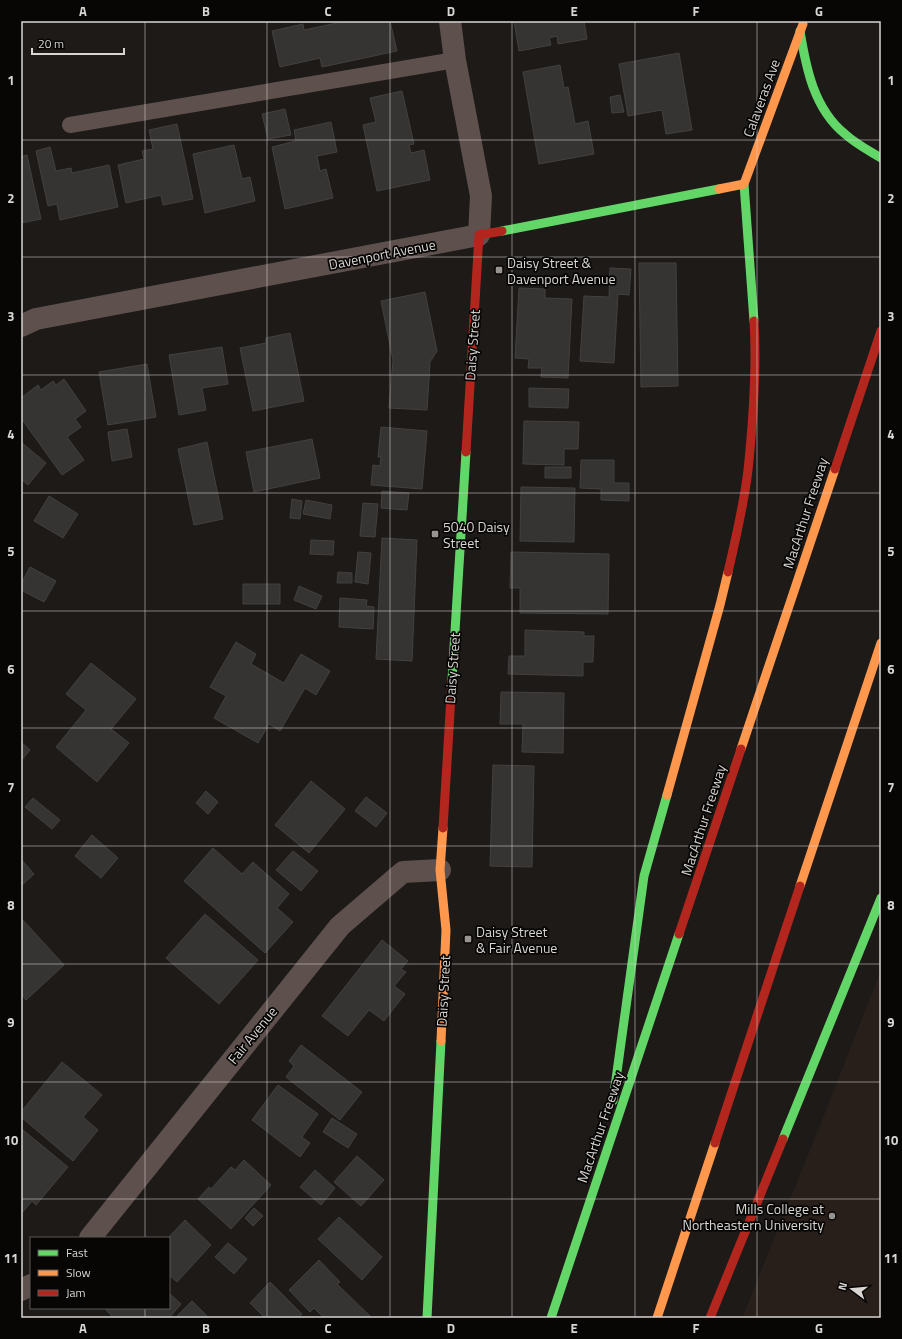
<svg xmlns="http://www.w3.org/2000/svg" width="902" height="1339" viewBox="0 0 902 1339" font-family="'Titillium Web',sans-serif">
  <rect width="100%" height="100%" fill="#1d1a18"/>
  <path fill="#281f1a" d="M 881,970 L 881,1318 L 742,1318 L 825,1113 Z"/>
  <path fill="#363433" stroke="#434140" d="M 346,21 L 390,21 L 397,51 L 322,67 L 320,58 L 280,67 L 272,31 L 303,24 L 304,30 Z
    M 514,21 L 584,21 L 587,39 L 558,44 L 557,36 L 549,38 L 551,45 L 519,51 Z
    M 679,53 L 692,130 L 666,134 L 662,110 L 628,116 L 619,64 Z
    M 560,65 L 564,88 L 568,87 L 575,124 L 588,121 L 594,154 L 539,164 L 523,72 Z
    M 402,91 L 414,144 L 409,145 L 411,153 L 424,150 L 430,180 L 377,191 L 363,125 L 376,122 L 370,98 Z
    M 620,95 L 624,112 L 612,113 L 610,97 Z
    M 285,109 L 291,135 L 268,139 L 262,114 Z
    M 331,122 L 337,152 L 317,156 L 320,171 L 326,169 L 333,198 L 285,209 L 272,147 L 296,141 L 294,130 Z
    M 177,124 L 193,199 L 163,205 L 161,195 L 126,203 L 118,165 L 144,159 L 142,151 L 153,149 L 149,130 Z
    M 234,145 L 242,179 L 250,177 L 255,201 L 205,213 L 193,154 Z
    M 50,147 L 56,171 L 71,168 L 72,173 L 109,165 L 118,207 L 60,220 L 57,204 L 48,206 L 36,151 Z
    M 27,155 L 41,219 L 21,223 L 21,157 Z
    M 639,263 L 676,263 L 678,386 L 641,387 Z
    M 610,268 L 631,269 L 629,295 L 618,294 L 614,363 L 580,361 L 584,296 L 609,297 Z
    M 519,288 L 545,289 L 545,298 L 572,299 L 568,378 L 541,377 L 542,368 L 528,368 L 529,359 L 515,358 Z
    M 425,292 L 437,351 L 430,362 L 427,410 L 389,408 L 393,360 L 381,301 Z
    M 290,333 L 304,401 L 253,411 L 240,348 L 266,343 L 266,338 Z
    M 222,347 L 228,384 L 202,388 L 206,410 L 179,415 L 169,355 Z
    M 147,364 L 156,417 L 108,425 L 99,372 Z
    M 64,379 L 86,411 L 75,419 L 81,427 L 67,437 L 84,460 L 62,475 L 21,418 L 21,398 L 38,385 L 41,390 L 53,381 L 56,385 Z
    M 529,388 L 569,389 L 568,408 L 529,407 Z
    M 524,421 L 579,422 L 578,449 L 564,449 L 564,465 L 523,464 Z
    M 381,427 L 427,431 L 422,489 L 371,485 L 373,465 L 380,466 L 381,457 L 378,457 Z
    M 127,429 L 132,457 L 112,461 L 108,432 Z
    M 312,439 L 320,478 L 254,492 L 246,452 Z
    M 21,442 L 46,463 L 28,485 L 21,479 Z
    M 207,442 L 223,519 L 194,525 L 178,449 Z
    M 581,460 L 614,460 L 614,483 L 629,483 L 629,501 L 601,500 L 601,489 L 580,488 Z
    M 545,467 L 571,467 L 571,478 L 545,478 Z
    M 521,487 L 575,488 L 574,542 L 520,541 Z
    M 382,491 L 409,493 L 407,510 L 381,508 Z
    M 49,496 L 78,514 L 63,538 L 34,521 Z
    M 292,499 L 302,501 L 300,519 L 290,518 Z
    M 306,500 L 332,505 L 330,519 L 303,514 Z
    M 363,503 L 378,504 L 375,537 L 360,536 Z
    M 382,538 L 417,540 L 412,661 L 376,659 Z
    M 311,540 L 334,541 L 333,555 L 310,554 Z
    M 358,552 L 371,553 L 368,584 L 355,582 Z
    M 511,552 L 609,554 L 608,614 L 520,613 L 520,588 L 510,588 Z
    M 30,567 L 56,581 L 44,602 L 21,590 L 21,584 Z
    M 338,572 L 352,573 L 352,583 L 337,583 Z
    M 243,584 L 280,584 L 280,604 L 243,604 Z
    M 299,586 L 322,596 L 316,609 L 294,600 Z
    M 340,598 L 367,600 L 366,606 L 374,607 L 373,629 L 339,627 Z
    M 525,630 L 584,632 L 584,636 L 594,636 L 593,662 L 583,662 L 583,676 L 508,674 L 509,656 L 525,656 Z
    M 236,642 L 256,654 L 251,664 L 284,683 L 301,654 L 330,671 L 316,695 L 305,688 L 280,731 L 269,724 L 258,743 L 214,718 L 226,696 L 210,687 Z
    M 91,663 L 136,699 L 111,729 L 129,743 L 97,782 L 56,747 L 86,710 L 66,694 Z
    M 501,692 L 564,693 L 563,753 L 522,752 L 523,724 L 500,724 Z
    M 21,742 L 30,750 L 21,761 Z
    M 493,765 L 534,766 L 532,867 L 490,866 Z
    M 311,781 L 345,809 L 309,853 L 275,825 Z
    M 206,791 L 218,802 L 208,814 L 196,803 Z
    M 366,797 L 387,813 L 376,827 L 355,811 Z
    M 33,798 L 60,820 L 52,829 L 25,807 Z
    M 92,835 L 118,858 L 101,878 L 75,856 Z
    M 213,848 L 242,874 L 253,862 L 289,894 L 277,908 L 293,922 L 265,953 L 184,881 Z
    M 293,851 L 318,871 L 301,891 L 276,870 Z
    M 21,859 L 34,874 L 21,886 Z
    M 205,914 L 258,960 L 219,1004 L 166,958 Z
    M 21,918 L 64,965 L 26,1000 L 21,994 Z
    M 382,940 L 408,961 L 401,969 L 406,972 L 394,986 L 405,994 L 384,1021 L 369,1010 L 348,1036 L 322,1016 Z
    M 301,1045 L 362,1092 L 340,1120 L 286,1077 L 294,1066 L 289,1061 Z
    M 62,1062 L 102,1095 L 83,1117 L 98,1130 L 73,1161 L 21,1117 L 21,1112 Z
    M 278,1085 L 318,1114 L 302,1137 L 310,1143 L 300,1157 L 252,1120 Z
    M 332,1118 L 357,1134 L 348,1148 L 323,1132 Z
    M 23,1130 L 68,1167 L 36,1205 L 32,1201 L 21,1214 L 21,1133 Z
    M 357,1156 L 384,1180 L 361,1206 L 334,1182 Z
    M 244,1160 L 271,1185 L 231,1229 L 198,1199 L 209,1187 L 211,1189 L 231,1167 L 235,1170 Z
    M 315,1170 L 335,1188 L 321,1205 L 300,1187 Z
    M 254,1208 L 263,1216 L 253,1226 L 245,1218 Z
    M 339,1217 L 382,1257 L 362,1280 L 318,1239 Z
    M 185,1220 L 211,1245 L 177,1282 L 169,1275 L 168,1238 Z
    M 228,1243 L 247,1259 L 234,1274 L 215,1257 Z
    M 319,1260 L 340,1282 L 337,1284 L 372,1318 L 324,1318 L 314,1308 L 310,1312 L 289,1290 Z
    M 270,1282 L 302,1314 L 298,1318 L 265,1318 L 250,1303 Z
    M 169,1293 L 181,1304 L 169,1318 L 114,1318 L 104,1308 L 169,1308 Z
    M 192,1301 L 209,1318 L 178,1318 L 177,1316 Z"/>
  <g fill="none" stroke-linecap="round" stroke-linejoin="round">
    <path stroke="#5e504d" stroke-width="16" d="M 70,125 L 455,60"/>
    <path stroke="#5e504d" stroke-width="22" d="M 21,326 L 36,319 L 479,235 L 481,196 L 455,60 L 450,21
      M 90,1238 L 340,926 L 403,872 L 440,870
      M 21,1290 L 31,1285"/>
    <path stroke="#63d668" stroke-width="9" d="M 800,31 C 806,68 814,109 845,134 C 856,144 868,150 881,158
      M 744,184 L 754,321
      M 502,231 L 719,189
      M 452,680 L 466,452
      M 613,1101 L 644,876 L 667,795
      M 783,1139 L 881,898
      M 427,1318 L 441,1041
      M 551,1318 L 679,934"/>
    <path stroke="#ff974d" stroke-width="9" d="M 719,189 L 744,184 L 803,24
      M 741,749 L 835,469
      M 667,795 L 720,605 L 728,572
      M 800,886 L 881,643
      M 441,1041 L 446,930 L 440,870 L 443,828
      M 657,1318 L 715,1143"/>
    <path stroke="#b3261e" stroke-width="9" d="M 466,452 L 479,235 L 502,231
      M 835,469 L 881,331
      M 728,572 C 736,538 744,504 748,470 C 753,422 757,369 754,321
      M 443,828 L 452,680
      M 679,934 L 741,749
      M 715,1143 L 800,886
      M 710,1318 L 783,1139"/>
  </g>
  <path fill="none" stroke="#d8d5d3" stroke-width="1" stroke-opacity="0.55" d="M 145,21 L 145,1238M 267,21 L 267,1318M 390,21 L 390,1318M 512,21 L 512,1318M 635,21 L 635,1318M 757,21 L 757,1318M 21,140 L 881,140M 21,257 L 881,257M 21,375 L 881,375M 21,493 L 881,493M 21,611 L 881,611M 21,728 L 881,728M 21,846 L 881,846M 21,964 L 881,964M 21,1082 L 881,1082M 21,1199 L 881,1199M 145,1308 L 145,1318"/>
  <g fill="#979492" stroke="#070605" stroke-width="1.5">
    <rect x="495" y="266" width="8" height="8" rx="2"/>
    <rect x="431" y="530" width="8" height="8" rx="2"/>
    <rect x="464" y="935" width="8" height="8" rx="2"/>
    <circle cx="832" cy="1216" r="4"/>
  </g>
  <g text-anchor="middle" dominant-baseline="central" stroke-width="3.5" stroke-linejoin="round" paint-order="stroke">
    <g font-size="14" fill="#d8d5d3" stroke="#070605">
      <text transform="translate(761 98) rotate(-70)">Calaveras Ave</text>
      <text transform="translate(382 254) rotate(-11)">Davenport Avenue</text>
      <text transform="translate(472 345) rotate(-86)">Daisy Street</text>
      <text transform="translate(805 513) rotate(-72)">MacArthur Freeway</text>
      <text transform="translate(452 668) rotate(-86)">Daisy Street</text>
      <text transform="translate(703 820) rotate(-72)">MacArthur Freeway</text>
      <text transform="translate(443 991) rotate(-87)">Daisy Street</text>
      <text transform="translate(252 1035) rotate(-51)">Fair Avenue</text>
      <text transform="translate(600 1127) rotate(-71)">MacArthur Freeway</text>
    </g>
    <g font-size="14" fill="#d8d5d3" stroke="#070605" text-anchor="start">
      <text x="507" y="262">Daisy Street &amp;<tspan x="507" dy="16">Davenport Avenue</tspan></text>
      <text x="443" y="526">5040 Daisy<tspan x="443" dy="16">Street</tspan></text>
      <text x="476" y="931">Daisy Street<tspan x="476" dy="16">&amp; Fair Avenue</tspan></text>
      <text x="824" y="1208" text-anchor="end">Mills College at<tspan x="824" dy="16">Northeastern University</tspan></text>
    </g>
  </g>
  <rect width="902" height="1339" fill="none" stroke="#070605" stroke-width="44"/>
  <rect x="30" y="1237" width="140" height="72" fill="#070605" stroke="#5b5957"/>
  <rect x="38" y="1250" width="20" height="6" fill="#63d668" stroke="#5b5957"/>
  <text x="66" y="1257" font-size="12" fill="#d8d5d3">Fast</text>
  <rect x="38" y="1270" width="20" height="6" fill="#ff974d" stroke="#5b5957"/>
  <text x="66" y="1277" font-size="12" fill="#d8d5d3">Slow</text>
  <rect x="38" y="1290" width="20" height="6" fill="#b3261e" stroke="#5b5957"/>
  <text x="66" y="1297" font-size="12" fill="#d8d5d3">Jam</text>
  <g transform="translate(852 1289) rotate(286)" stroke="#070605" stroke-width="3" paint-order="stroke">
  <path d="M0-3L7 15L0 10L-7 15Z" fill="#d8d5d3"/>
  <text y="-6" font-size="11" font-weight="bold" text-anchor="middle" fill="#d8d5d3">N</text>
  </g>
  <path d="M32 48v6h92v-6" fill="none" stroke="#d8d5d3" stroke-width="2"/>
  <text x="38" y="48" font-size="12" fill="#d8d5d3" stroke="#070605" stroke-width="3" paint-order="stroke">20 m</text>
  <rect x="22" y="22" width="858" height="1295" fill="none" stroke="#d8d5d3" stroke-width="1.5"/>
  <g font-size="13" text-anchor="middle" font-weight="bold" fill="#d8d5d3">
    <text x="83" y="16">A</text>
    <text x="206" y="16">B</text>
    <text x="328" y="16">C</text>
    <text x="451" y="16">D</text>
    <text x="574" y="16">E</text>
    <text x="696" y="16">F</text>
    <text x="819" y="16">G</text>
    <text x="11" y="85">1</text>
    <text x="891" y="85">1</text>
    <text x="11" y="203">2</text>
    <text x="891" y="203">2</text>
    <text x="11" y="321">3</text>
    <text x="891" y="321">3</text>
    <text x="11" y="439">4</text>
    <text x="891" y="439">4</text>
    <text x="11" y="556">5</text>
    <text x="891" y="556">5</text>
    <text x="11" y="674">6</text>
    <text x="891" y="674">6</text>
    <text x="11" y="792">7</text>
    <text x="891" y="792">7</text>
    <text x="11" y="910">8</text>
    <text x="891" y="910">8</text>
    <text x="11" y="1027">9</text>
    <text x="891" y="1027">9</text>
    <text x="11" y="1145">10</text>
    <text x="891" y="1145">10</text>
    <text x="11" y="1263">11</text>
    <text x="891" y="1263">11</text>
    <text x="83" y="1333">A</text>
    <text x="206" y="1333">B</text>
    <text x="328" y="1333">C</text>
    <text x="451" y="1333">D</text>
    <text x="574" y="1333">E</text>
    <text x="696" y="1333">F</text>
    <text x="819" y="1333">G</text>
  </g>
</svg>
